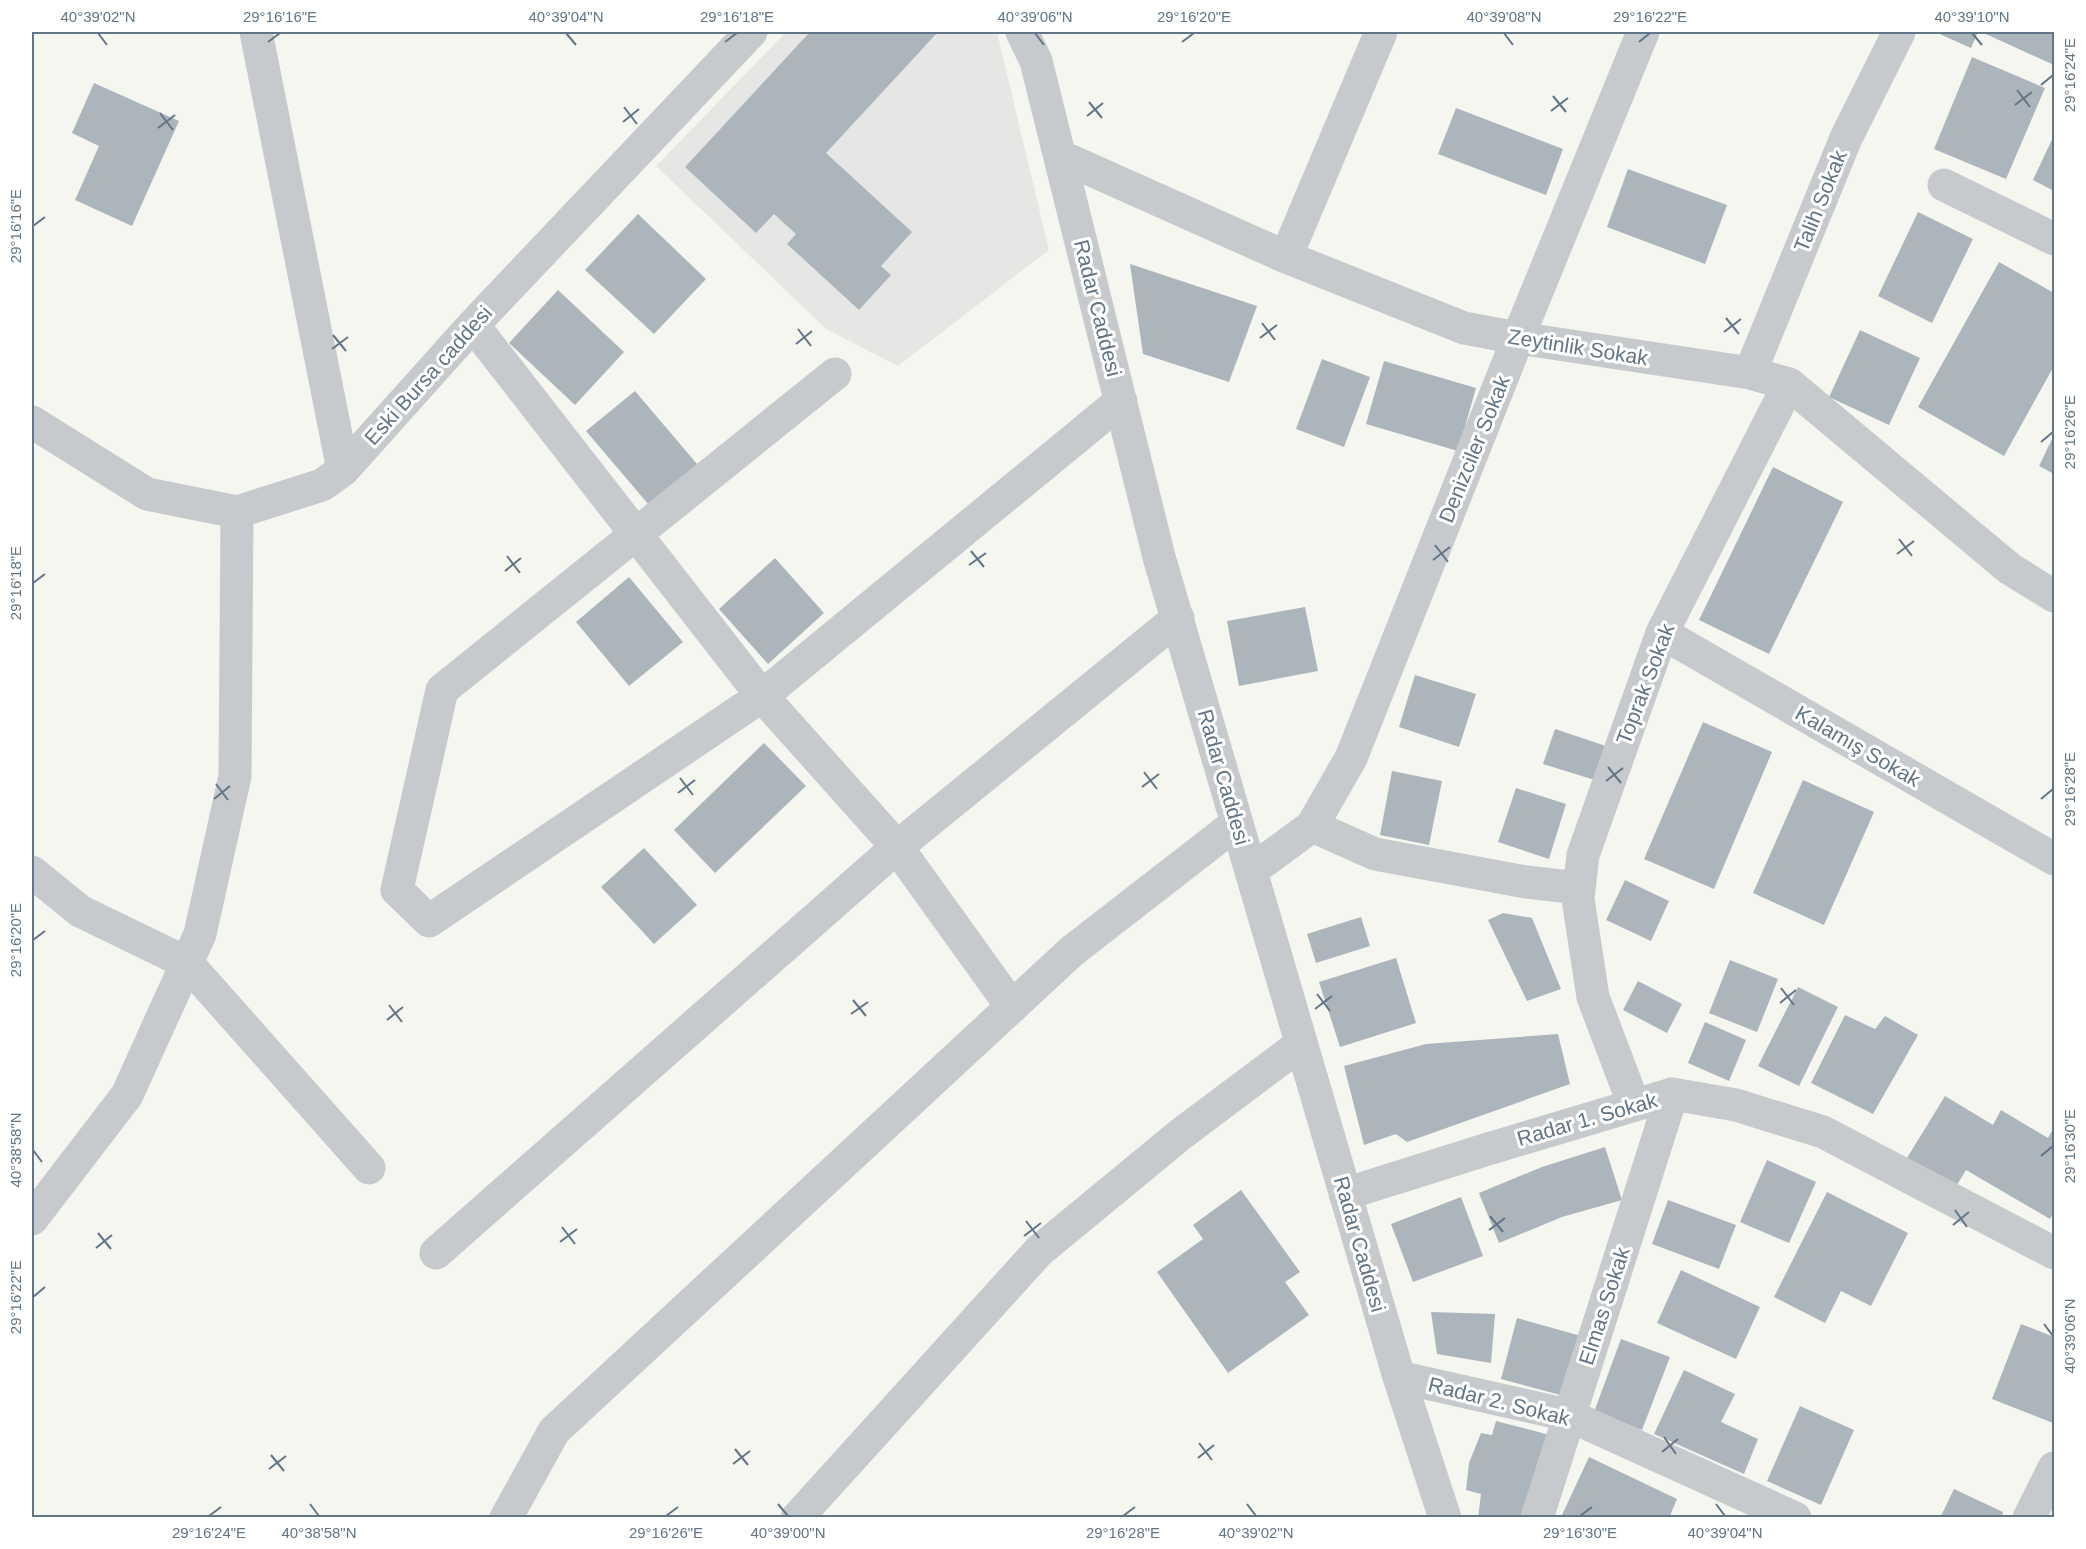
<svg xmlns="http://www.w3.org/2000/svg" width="2086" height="1549" viewBox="0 0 2086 1549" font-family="Helvetica,sans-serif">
  <rect width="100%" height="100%" fill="#f6f6f1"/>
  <path fill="#e6e7e5" d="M 786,32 L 997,32 L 1049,250 L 898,366 L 826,329 L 656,166 Z"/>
  <path fill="#acb5bb" d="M 810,32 L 938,32 L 826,153 L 912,232 L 881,266 L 891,275 L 859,310 L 787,244 L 796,234 L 774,214 L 756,233 L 685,167 Z
    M 1935,32 L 1978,32 L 1971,48 Z
    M 1980,32 L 2054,32 L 2054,65 L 1988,35 Z
    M 1972,57 L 2045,88 L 2006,179 L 1934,149 Z
    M 94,83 L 179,121 L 132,226 L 75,200 L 99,146 L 72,133 Z
    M 1456,108 L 1563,149 L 1546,195 L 1438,154 Z
    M 2054,135 L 2054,191 L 2033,180 Z
    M 1628,169 L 1727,205 L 1705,264 L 1607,227 Z
    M 1918,212 L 1973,239 L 1932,323 L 1878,296 Z
    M 638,214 L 706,279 L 654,334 L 585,270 Z
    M 1999,262 L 2054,293 L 2054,366 L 2004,456 L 1918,407 Z
    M 1130,264 L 1257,306 L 1229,382 L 1143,354 Z
    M 558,290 L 624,352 L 575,405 L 509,343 Z
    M 1860,330 L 1920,358 L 1889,425 L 1829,397 Z
    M 1322,359 L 1370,377 L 1344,447 L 1296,429 Z
    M 1384,361 L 1476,388 L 1458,451 L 1366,424 Z
    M 635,391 L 697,464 L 649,505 L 586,431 Z
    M 2054,435 L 2054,474 L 2039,466 Z
    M 1773,467 L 1843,502 L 1769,654 L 1699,620 Z
    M 775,558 L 824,613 L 768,664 L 719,609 Z
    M 629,577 L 683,642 L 629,686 L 576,622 Z
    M 1305,607 L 1318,671 L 1239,686 L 1227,621 Z
    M 1415,675 L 1476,694 L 1459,747 L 1399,727 Z
    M 1703,722 L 1772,752 L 1714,889 L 1644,859 Z
    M 1555,729 L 1609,747 L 1598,781 L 1543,764 Z
    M 764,743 L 806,786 L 715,873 L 674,830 Z
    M 1392,771 L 1442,781 L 1429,845 L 1380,835 Z
    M 1803,780 L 1874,812 L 1824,925 L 1753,893 Z
    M 1516,788 L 1566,804 L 1549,859 L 1498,842 Z
    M 644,848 L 697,905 L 654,944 L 601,887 Z
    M 1625,880 L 1669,901 L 1651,941 L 1606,920 Z
    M 1503,913 L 1532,918 L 1561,989 L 1527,1001 L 1488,920 Z
    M 1361,917 L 1370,946 L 1316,963 L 1307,934 Z
    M 1396,958 L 1416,1023 L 1340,1047 L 1319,982 Z
    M 1730,960 L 1778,979 L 1757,1032 L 1709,1013 Z
    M 1638,981 L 1682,1004 L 1667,1033 L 1623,1010 Z
    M 1798,987 L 1838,1007 L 1799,1086 L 1758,1066 Z
    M 1845,1015 L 1875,1029 L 1885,1016 L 1918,1035 L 1873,1114 L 1811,1083 Z
    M 1705,1022 L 1746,1040 L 1729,1081 L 1688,1063 Z
    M 1558,1034 L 1570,1084 L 1407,1142 L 1396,1134 L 1364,1145 L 1344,1066 L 1426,1044 Z
    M 1945,1096 L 1993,1125 L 2001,1110 L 2048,1138 L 2054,1127 L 2054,1212 L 2050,1219 L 1966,1170 L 1955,1188 L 1907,1158 Z
    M 1605,1147 L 1622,1200 L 1562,1217 L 1499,1243 L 1479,1193 L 1542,1167 Z
    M 1767,1160 L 1816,1182 L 1789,1243 L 1740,1222 Z
    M 1241,1190 L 1300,1272 L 1285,1282 L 1309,1315 L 1228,1373 L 1157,1272 L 1203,1239 L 1193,1225 Z
    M 1827,1192 L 1908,1233 L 1871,1306 L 1841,1291 L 1825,1323 L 1774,1297 Z
    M 1461,1197 L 1483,1256 L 1413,1282 L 1391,1224 Z
    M 1668,1200 L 1736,1225 L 1719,1269 L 1652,1244 Z
    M 1681,1270 L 1760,1307 L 1736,1359 L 1657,1323 Z
    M 1431,1312 L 1495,1314 L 1491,1363 L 1437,1354 Z
    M 1517,1318 L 1581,1336 L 1564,1396 L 1501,1379 Z
    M 2021,1324 L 2054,1337 L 2054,1419 L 2053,1423 L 1992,1399 Z
    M 1621,1339 L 1670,1357 L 1642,1430 L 1594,1412 Z
    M 1684,1370 L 1735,1394 L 1721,1422 L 1758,1439 L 1744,1474 L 1654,1434 Z
    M 1800,1406 L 1854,1430 L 1821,1505 L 1767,1481 Z
    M 1496,1421 L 1550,1435 L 1525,1518 L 1478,1518 L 1481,1494 L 1466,1490 L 1469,1463 L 1481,1433 L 1492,1435 Z
    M 1589,1457 L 1677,1499 L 1669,1518 L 1561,1517 Z
    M 1954,1489 L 2003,1512 L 2001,1518 L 1940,1518 Z"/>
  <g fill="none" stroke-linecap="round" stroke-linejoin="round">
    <path stroke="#c7cacd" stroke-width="33" d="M 256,32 L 343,470
      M 1022,32 L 1036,61 L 1159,557 L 1399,1377 L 1445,1518
      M 1060,156 L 1286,257 L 1464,328 L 1518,338 L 1750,373 L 1789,384 L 2010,569 L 2054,596
      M 1944,185 L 2054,239
      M 1286,257 L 1381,32
      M 473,325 L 762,696 L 897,847 L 1012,1007
      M 1750,373 L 1846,138 L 1899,32
      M 835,374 L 442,690 L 397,890 L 429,921 L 762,696 L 1121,401
      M 32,422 L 147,494 L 237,512 L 322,485 L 343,470 L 473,325 L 751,32
      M 1662,633 L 2054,859
      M 1312,826 L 1375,854 L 1526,882 L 1579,888
      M 1251,871 L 1312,826 L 1351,758 L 1518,338 L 1643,32
      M 32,872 L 80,911 L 187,963 L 369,1168
      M 1634,1105 L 1593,997 L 1578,899 L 1583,855 L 1662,633 L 1789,384
      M 1345,1194 L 1488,1149 L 1672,1094 L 1736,1105 L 1823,1132 L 2054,1253
      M 32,1219 L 127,1095 L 200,934 L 235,776 L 237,512
      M 436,1253 L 897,847 L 1178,618
      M 1399,1377 L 1568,1415 L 1795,1518
      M 506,1518 L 554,1431 L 1072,951 L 1237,823
      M 797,1518 L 1039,1251 L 1181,1134 L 1301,1044
      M 1537,1518 L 1672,1094
      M 2029,1518 L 2054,1468"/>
  </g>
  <path fill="none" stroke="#617586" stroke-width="2" d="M 98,33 L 107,45M 566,33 L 576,45M 1035,33 L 1044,45M 1504,33 L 1513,45M 1972,33 L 1982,45M 268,42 L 280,33M 725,42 L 737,33M 1182,42 L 1194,33M 1639,42 L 1650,33M 2041,85 L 2053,75M 2017,90 L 2030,107M 1553,96 L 1566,112M 1089,102 L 1102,118M 2015,105 L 2032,92M 624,107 L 637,124M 1551,111 L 1568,98M 160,113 L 173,130M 1087,116 L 1103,103M 623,122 L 639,109M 158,128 L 175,115M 33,226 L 45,217M 1726,318 L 1739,334M 1262,323 L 1275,340M 798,329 L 811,346M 1724,332 L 1741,319M 333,335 L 346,351M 1260,338 L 1277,325M 796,344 L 812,331M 332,349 L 348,337M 2041,442 L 2053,432M 1899,539 L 1912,556M 1435,545 L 1448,562M 971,551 L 984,567M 1897,554 L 1914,541M 507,556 L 520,573M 1433,560 L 1450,547M 969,565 L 986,553M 505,571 L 521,558M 33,583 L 45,574M 1608,767 L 1621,783M 1144,772 L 1157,789M 680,778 L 693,795M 1606,781 L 1623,768M 216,784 L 228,800M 1142,787 L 1159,774M 678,793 L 695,780M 214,799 L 230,786M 2041,799 L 2053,789M 33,940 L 45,931M 1781,988 L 1794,1005M 1317,994 L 1330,1011M 853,1000 L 866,1016M 1780,1003 L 1796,990M 389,1005 L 402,1022M 1315,1009 L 1332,996M 851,1014 L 868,1002M 387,1020 L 403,1007M 33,1150 L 42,1162M 2041,1156 L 2053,1146M 1955,1210 L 1967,1227M 1490,1216 L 1503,1232M 1026,1221 L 1039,1238M 1953,1225 L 1969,1212M 562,1227 L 575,1244M 1489,1230 L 1505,1218M 98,1233 L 111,1249M 1024,1236 L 1041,1223M 560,1242 L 577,1229M 96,1248 L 112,1235M 33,1297 L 45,1287M 2044,1324 L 2053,1336M 1664,1437 L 1676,1454M 1199,1443 L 1212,1460M 735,1449 L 748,1465M 1662,1452 L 1678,1439M 271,1455 L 284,1471M 1198,1458 L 1214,1445M 733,1464 L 750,1451M 269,1469 L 286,1456M 310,1504 L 319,1516M 778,1504 L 788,1516M 1247,1504 L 1256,1516M 1716,1504 L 1725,1516M 209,1516 L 221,1507M 666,1516 L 678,1507M 1123,1516 L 1135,1507M 1580,1516 L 1592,1507"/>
  <g text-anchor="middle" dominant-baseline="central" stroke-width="6" stroke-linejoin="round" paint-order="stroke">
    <g font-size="21" fill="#617586" stroke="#fff">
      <text transform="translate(1820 201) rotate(-68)">Talih Sokak</text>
      <text transform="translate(1098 308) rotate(76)">Radar Caddesi</text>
      <text transform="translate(1578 347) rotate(9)">Zeytinlik Sokak</text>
      <text transform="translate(428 375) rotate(-48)">Eski Bursa caddesi</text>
      <text transform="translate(1474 449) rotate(-68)">Denizciler Sokak</text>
      <text transform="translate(1645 684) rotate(-69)">Toprak Sokak</text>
      <text transform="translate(1858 746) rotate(30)">Kalamış Sokak</text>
      <text transform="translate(1224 777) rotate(74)">Radar Caddesi</text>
      <text transform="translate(1587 1119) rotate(-16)">Radar 1. Sokak</text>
      <text transform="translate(1360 1244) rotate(74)">Radar Caddesi</text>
      <text transform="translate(1604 1306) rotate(-72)">Elmas Sokak</text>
      <text transform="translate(1499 1401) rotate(14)">Radar 2. Sokak</text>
    </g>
  </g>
  <rect width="2086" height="1549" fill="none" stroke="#ffffff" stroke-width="66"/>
  <rect x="33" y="33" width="2020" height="1483" fill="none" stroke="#617586" stroke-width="2"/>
  <g font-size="15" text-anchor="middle" fill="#617586">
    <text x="98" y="22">40°39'02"N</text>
    <text x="280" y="22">29°16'16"E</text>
    <text x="566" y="22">40°39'04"N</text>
    <text x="737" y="22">29°16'18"E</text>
    <text x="1035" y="22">40°39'06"N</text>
    <text x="1194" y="22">29°16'20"E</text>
    <text x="1504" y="22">40°39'08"N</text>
    <text x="1650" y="22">29°16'22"E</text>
    <text x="1972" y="22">40°39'10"N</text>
    <text transform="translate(2070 75) rotate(-90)" y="5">29°16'24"E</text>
    <text transform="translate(16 226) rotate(-90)" y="5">29°16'16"E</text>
    <text transform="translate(2070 432) rotate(-90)" y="5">29°16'26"E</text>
    <text transform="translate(16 583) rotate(-90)" y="5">29°16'18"E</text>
    <text transform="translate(2070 789) rotate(-90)" y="5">29°16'28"E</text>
    <text transform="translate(16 940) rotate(-90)" y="5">29°16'20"E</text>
    <text transform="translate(2070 1146) rotate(-90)" y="5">29°16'30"E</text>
    <text transform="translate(16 1150) rotate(-90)" y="5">40°38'58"N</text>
    <text transform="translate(16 1297) rotate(-90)" y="5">29°16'22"E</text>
    <text transform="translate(2070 1336) rotate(-90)" y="5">40°39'06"N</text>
    <text x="209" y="1538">29°16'24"E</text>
    <text x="319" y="1538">40°38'58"N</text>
    <text x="666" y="1538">29°16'26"E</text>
    <text x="788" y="1538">40°39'00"N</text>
    <text x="1123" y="1538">29°16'28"E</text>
    <text x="1256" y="1538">40°39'02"N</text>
    <text x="1580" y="1538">29°16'30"E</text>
    <text x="1725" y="1538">40°39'04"N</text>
  </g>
</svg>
